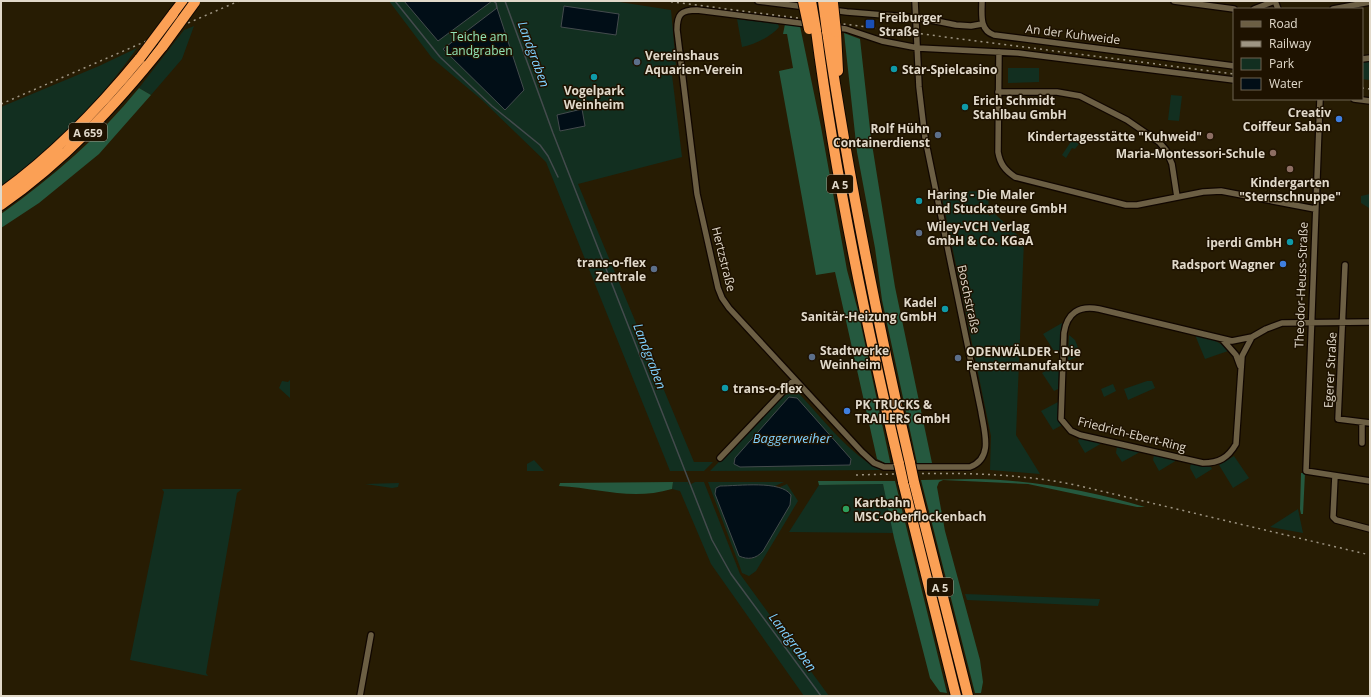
<svg xmlns="http://www.w3.org/2000/svg" width="1371" height="697" viewBox="0 0 1371 697" font-family="'Open Sans',sans-serif">
  <rect width="100%" height="100%" fill="#271c03"/>
  <path fill="#122f20" fill-rule="evenodd" d="M 389,1 L 613,1 L 671,10 L 676,65 L 665,66 L 666,75 L 672,75 L 682,157 L 578,184 L 694,462 L 713,462 L 704,471 L 670,471 L 546,162 L 482,100 L 432,58 Z
    M 737,19 L 778,24 L 779,27 C 772,36 754,45 742,47 Z
    M 194,26 L 182,59 L 151,95 L 139,88 L 184,30 Z
    M 137,48 C 100,100 54,151 1,186 L 1,107 L 99,66 Z
    M 1370,60 L 1370,80 L 1362,79 L 1362,62 Z
    M 1008,68 L 1039,68 L 1039,82 L 1008,83 Z
    M 1171,95 L 1182,96 L 1179,121 L 1168,120 Z
    M 1072,140 L 1079,144 L 1075,149 L 1072,148 L 1066,158 L 1062,155 Z
    M 988,191 L 989,216 L 994,213 L 1024,241 L 1016,435 L 1040,474 L 990,470 L 991,436 L 941,192 Z
    M 1370,194 L 1370,208 L 1369,208 L 1361,203 L 1361,196 Z
    M 1062,323 L 1060,352 L 1056,354 L 1043,334 Z
    M 1069,335 L 1075,340 L 1081,355 L 1068,361 Z
    M 1195,335 C 1208,338 1220,340 1228,351 L 1205,359 Z
    M 1060,362 L 1058,389 L 1054,391 L 1042,373 Z
    M 290,380 L 290,398 L 279,388 L 282,381 L 288,382 Z
    M 1147,381 L 1152,381 L 1155,388 L 1128,400 L 1124,389 Z
    M 1113,384 L 1116,391 L 1104,397 L 1101,389 Z
    M 793,387 C 817,412 850,456 881,470 L 710,471 ZM 797,398 L 851,459 L 850,465 L 736,465 L 734,460 Z
    M 1058,402 L 1058,415 L 1062,425 L 1053,430 L 1041,411 Z
    M 1080,438 L 1102,443 L 1085,453 L 1078,441 Z
    M 1117,446 L 1140,452 L 1122,462 L 1116,453 Z
    M 1154,455 L 1177,460 L 1159,471 L 1153,460 Z
    M 1234,456 L 1249,478 L 1233,488 L 1219,465 Z
    M 534,460 L 544,471 L 527,471 L 527,464 Z
    M 1191,463 L 1211,467 L 1212,469 L 1196,479 L 1190,468 Z
    M 673,482 L 688,482 L 689,485 L 695,482 L 704,482 L 740,574 L 829,696 L 804,696 L 711,564 L 680,491 L 672,489 Z
    M 708,482 L 784,482 L 775,486 L 721,486 L 750,559 L 759,555 L 791,495 L 780,487 L 787,484 L 798,501 L 756,571 L 749,576 L 742,573 L 740,567 Z
    M 907,482 L 910,482 L 962,692 L 959,692 Z
    M 399,483 L 398,487 L 392,488 L 365,484 Z
    M 883,484 L 894,533 L 789,532 L 819,485 Z
    M 162,489 L 242,489 L 237,493 L 206,673 L 208,676 L 130,660 L 164,492 Z
    M 1298,509 L 1303,533 L 1270,527 Z
    M 965,594 L 1100,599 L 1098,606 L 967,600 Z"/>
  <path fill="#25593f" d="M 785,24 L 800,26 L 821,127 L 847,270 L 858,311 L 891,466 L 877,459 L 835,272 L 816,275 L 779,71 L 793,68 L 787,34 L 783,34 Z
    M 844,33 L 860,39 L 871,138 L 895,287 L 932,463 L 917,463 L 882,300 L 875,248 L 857,152 Z
    M 139,88 L 151,95 L 99,154 L 39,203 L 1,228 L 1,214 C 53,177 99,137 139,88 Z
    M 1301,473 L 1305,473 L 1303,514 L 1301,514 L 1300,509 Z
    M 975,479 C 1033,480 1090,491 1145,507 L 1137,507 L 1028,484 L 943,480 L 939,482 L 937,487 L 945,531 L 980,660 L 983,682 L 981,693 L 975,693 L 921,480 Z
    M 818,481 L 895,481 L 947,693 L 940,692 L 930,678 L 894,538 L 883,484 L 819,485 Z
    M 673,482 L 672,489 C 631,501 599,488 559,486 L 560,483 Z"/>
  <path fill="#010e17" stroke="#444b4d" d="M 404,1 L 492,1 L 438,41 Z
    M 564,6 L 619,14 L 616,35 L 561,27 Z
    M 497,8 L 524,90 L 505,110 L 443,49 Z
    M 582,109 L 585,126 L 560,131 L 557,115 Z
    M 789,397 L 797,398 L 851,459 L 850,465 L 740,467 L 734,464 L 735,458 Z
    M 720,486 C 738,486 781,480 791,495 L 790,505 L 763,551 C 756,559 748,560 739,556 L 715,494 L 716,488 Z"/>
  <g fill="none" stroke-linecap="round" stroke-linejoin="round">
    <path stroke="#444b4d" stroke-width="1.5" d="M 395,1 L 440,57 L 492,106 L 540,145 L 548,156 L 558,177
      M 493,1 L 496,3 L 497,8
      M 505,1 L 553,133 L 712,540 L 731,574 L 821,696"/>
    <g stroke="#100600" stroke-width="8">
      <path id="minor" d="M 758,1 L 847,12 L 921,18 L 956,25 L 971,26 L 982,24
        M 915,1 L 919,87 L 925,138 L 981,411 C 984,431 994,458 970,467 L 884,467 L 874,463 L 862,452 L 729,308 L 722,298 L 718,288 L 697,194 L 677,30 C 677,14 681,10 697,10 L 846,29 L 882,41 L 918,48 L 1018,53 L 1234,80
        M 982,1 C 982,14 979,30 994,35 L 1234,66
        M 1174,1 L 1234,9
        M 1254,9 L 1275,1 L 1278,9
        M 1333,9 L 1370,2
        M 999,52 L 998,152 C 1000,164 1005,170 1015,177 L 1126,205 L 1137,205 L 1203,192 L 1221,191 L 1315,209
        M 1362,59 L 1370,58
        M 998,92 L 1057,92 L 1080,96 L 1127,120 L 1159,142 L 1166,150 L 1172,164 L 1177,197
        M 1320,99 L 1306,471 L 1370,481
        M 1354,99 L 1370,101
        M 1345,265 L 1338,419 L 1370,423
        M 1252,337 L 1232,341 L 1099,309 C 1079,305 1067,313 1064,333 L 1061,419 L 1071,431 L 1080,435 L 1203,463 C 1219,463 1228,458 1236,444 L 1242,356 L 1252,337 L 1266,329 L 1282,323 L 1370,322
        M 1222,339 L 1236,355 L 1240,366
        M 1362,443 L 1362,422
        M 720,458 L 794,380
        M 1335,476 L 1333,517 L 1336,520 L 1370,529
        M 360,696 L 371,635"/>
    </g>
    <g stroke="#100600" stroke-width="12">
      <path id="motorway" d="M 173,14 L 183,1
        M 816,30 C 835,176 865,320 899,464
        M 827,31 C 848,176 877,320 910,463
        M 836,32 L 838,71
        M 1,193 C 54,155 99,108 140,58
        M 1,205 C 64,161 115,106 163,46
        M 903,482 L 956,696
        M 914,482 L 968,696"/>
    </g>
    <use href="#minor" stroke="#6c5f44" stroke-width="5.5"/>
    <use href="#motorway" stroke="#fba055" stroke-width="10"/>
    <path stroke="#9e9583" stroke-width="1.5" stroke-dasharray="2 4" stroke-linecap="butt" d="M 665,1 L 1234,74
      M 1362,88 L 1370,89
      M 1,104 L 239,1
      M 856,475 C 930,473 1007,470 1080,486 L 1370,555"/>
    <g stroke="#100600" stroke-width="12" stroke-linecap="butt">
      <path id="motorway-bridge" d="M 803,1 L 809,29
        M 811,1 L 816,30
        M 823,1 L 827,31
        M 833,3 L 836,32
        M 163,46 L 195,2
        M 140,58 L 173,14
        M 910,463 L 914,482
        M 899,464 L 903,482"/>
    </g>
    <use href="#motorway-bridge" stroke="#fba055" stroke-width="10"/>
  </g>
  <rect fill="#1a4fb4" stroke="#1e1200" stroke-width="1.5" x="865" y="19" width="10" height="10" rx="2"/>
  <g fill="#5c6f8a" stroke="#1e1200" stroke-width="1.5">
    <circle cx="637" cy="62" r="4"/>
    <circle cx="938" cy="135" r="4"/>
    <circle cx="919" cy="233" r="4"/>
    <circle cx="654" cy="269" r="4"/>
    <circle cx="812" cy="357" r="4"/>
    <circle cx="958" cy="358" r="4"/>
  </g>
  <g fill="#0f9aa8" stroke="#1e1200" stroke-width="1.5">
    <circle cx="894" cy="69" r="4"/>
    <circle cx="594" cy="77" r="4"/>
    <circle cx="965" cy="107" r="4"/>
    <circle cx="919" cy="201" r="4"/>
    <circle cx="1290" cy="242" r="4"/>
    <circle cx="945" cy="309" r="4"/>
    <circle cx="725" cy="388" r="4"/>
  </g>
  <g fill="#3f7fe0" stroke="#1e1200" stroke-width="1.5">
    <circle cx="1339" cy="119" r="4"/>
    <circle cx="1283" cy="264" r="4"/>
    <circle cx="847" cy="411" r="4"/>
  </g>
  <g fill="#8d6e63" stroke="#1e1200" stroke-width="1.5">
    <circle cx="1210" cy="136" r="4"/>
    <circle cx="1273" cy="153" r="4"/>
    <circle cx="1290" cy="169" r="4"/>
  </g>
  <circle fill="#2e9e5b" stroke="#1e1200" stroke-width="1.5" cx="846" cy="509" r="4"/>
  <g text-anchor="middle" dominant-baseline="central" stroke-width="3" stroke-linejoin="round" paint-order="stroke">
    <g fill="#1e1200" stroke="#a69d8d" stroke-width="1">
      <rect x="69" y="123" width="38" height="18" rx="3"/>
      <rect x="827" y="175" width="26" height="18" rx="3"/>
      <rect x="927" y="578" width="26" height="18" rx="3"/>
    </g>
    <g font-size="11" font-weight="bold" fill="#e1d9ca">
      <text x="88" y="132">A 659</text>
      <text x="840" y="184">A 5</text>
      <text x="940" y="587">A 5</text>
    </g>
    <g font-size="12" font-weight="bold" fill="#e1d9ca" stroke="#1e1200" text-anchor="start">
      <text x="879" y="17">Freiburger<tspan x="879" dy="14">Straße</tspan></text>
      <text x="645" y="55">Vereinshaus<tspan x="645" dy="14">Aquarien-Verein</tspan></text>
      <text x="902" y="69">Star-Spielcasino</text>
      <text x="594" y="90" text-anchor="middle">Vogelpark<tspan x="594" dy="14">Weinheim</tspan></text>
      <text x="973" y="100">Erich Schmidt<tspan x="973" dy="14">Stahlbau GmbH</tspan></text>
      <text x="1331" y="112" text-anchor="end">Creativ<tspan x="1331" dy="14">Coiffeur Saban</tspan></text>
      <text x="930" y="128" text-anchor="end">Rolf Hühn<tspan x="930" dy="14">Containerdienst</tspan></text>
      <text x="1202" y="136" text-anchor="end">Kindertagesstätte "Kuhweid"</text>
      <text x="1265" y="153" text-anchor="end">Maria-Montessori-Schule</text>
      <text x="1290" y="182" text-anchor="middle">Kindergarten<tspan x="1290" dy="14">"Sternschnuppe"</tspan></text>
      <text x="927" y="194">Haring - Die Maler<tspan x="927" dy="14">und Stuckateure GmbH</tspan></text>
      <text x="927" y="226">Wiley-VCH Verlag<tspan x="927" dy="14">GmbH &amp; Co. KGaA</tspan></text>
      <text x="1282" y="242" text-anchor="end">iperdi GmbH</text>
      <text x="646" y="262" text-anchor="end">trans-o-flex<tspan x="646" dy="14">Zentrale</tspan></text>
      <text x="1275" y="264" text-anchor="end">Radsport Wagner</text>
      <text x="937" y="302" text-anchor="end">Kadel<tspan x="937" dy="14">Sanitär-Heizung GmbH</tspan></text>
      <text x="820" y="350">Stadtwerke<tspan x="820" dy="14">Weinheim</tspan></text>
      <text x="966" y="351">ODENWÄLDER - Die<tspan x="966" dy="14">Fenstermanufaktur</tspan></text>
      <text x="733" y="388">trans-o-flex</text>
      <text x="855" y="404">PK TRUCKS &amp;<tspan x="855" dy="14">TRAILERS GmbH</tspan></text>
      <text x="854" y="502">Kartbahn<tspan x="854" dy="14">MSC-Oberflockenbach</tspan></text>
    </g>
    <g font-size="12" fill="#e1d9ca" stroke="#1e1200">
      <text transform="translate(1073 34) rotate(7)">An der Kuhweide</text>
      <text transform="translate(724 259) rotate(76)">Hertzstraße</text>
      <text transform="translate(1301 285) rotate(-88)">Theodor-Heuss-Straße</text>
      <text transform="translate(969 299) rotate(78)">Boschstraße</text>
      <text transform="translate(1330 370) rotate(-87)">Egerer Straße</text>
      <text transform="translate(1132 434) rotate(14)">Friedrich-Ebert-Ring</text>
    </g>
    <g font-size="12" fill="#91e2b5" stroke="#1e1200">
      <text x="479" y="36">Teiche am<tspan x="479" dy="14">Landgraben</tspan></text>
    </g>
    <g font-size="13" font-style="italic" fill="#80d2ff" stroke="#1e1200">
      <text transform="translate(534 54) rotate(70)">Landgraben</text>
      <text transform="translate(650 356) rotate(69)">Landgraben</text>
      <text x="792" y="438">Baggerweiher</text>
      <text transform="translate(793 642) rotate(53)">Landgraben</text>
    </g>
  </g>
  <rect width="1371" height="697" fill="none" stroke="#e1d9ca" stroke-width="4"/>
  <rect x="1233" y="8" width="130" height="92" fill="#1e1200" stroke="#6c6251"/>
  <rect x="1241" y="21" width="20" height="6" fill="#6c5f44" stroke="#6c6251"/>
  <text x="1269" y="28" font-size="12" fill="#e1d9ca">Road</text>
  <rect x="1241" y="41" width="20" height="6" fill="#9e9583" stroke="#6c6251"/>
  <text x="1269" y="48" font-size="12" fill="#e1d9ca">Railway</text>
  <rect x="1241" y="58" width="20" height="12" fill="#122f20" stroke="#6c6251"/>
  <text x="1269" y="68" font-size="12" fill="#e1d9ca">Park</text>
  <rect x="1241" y="78" width="20" height="12" fill="#010e17" stroke="#6c6251"/>
  <text x="1269" y="88" font-size="12" fill="#e1d9ca">Water</text>
</svg>
